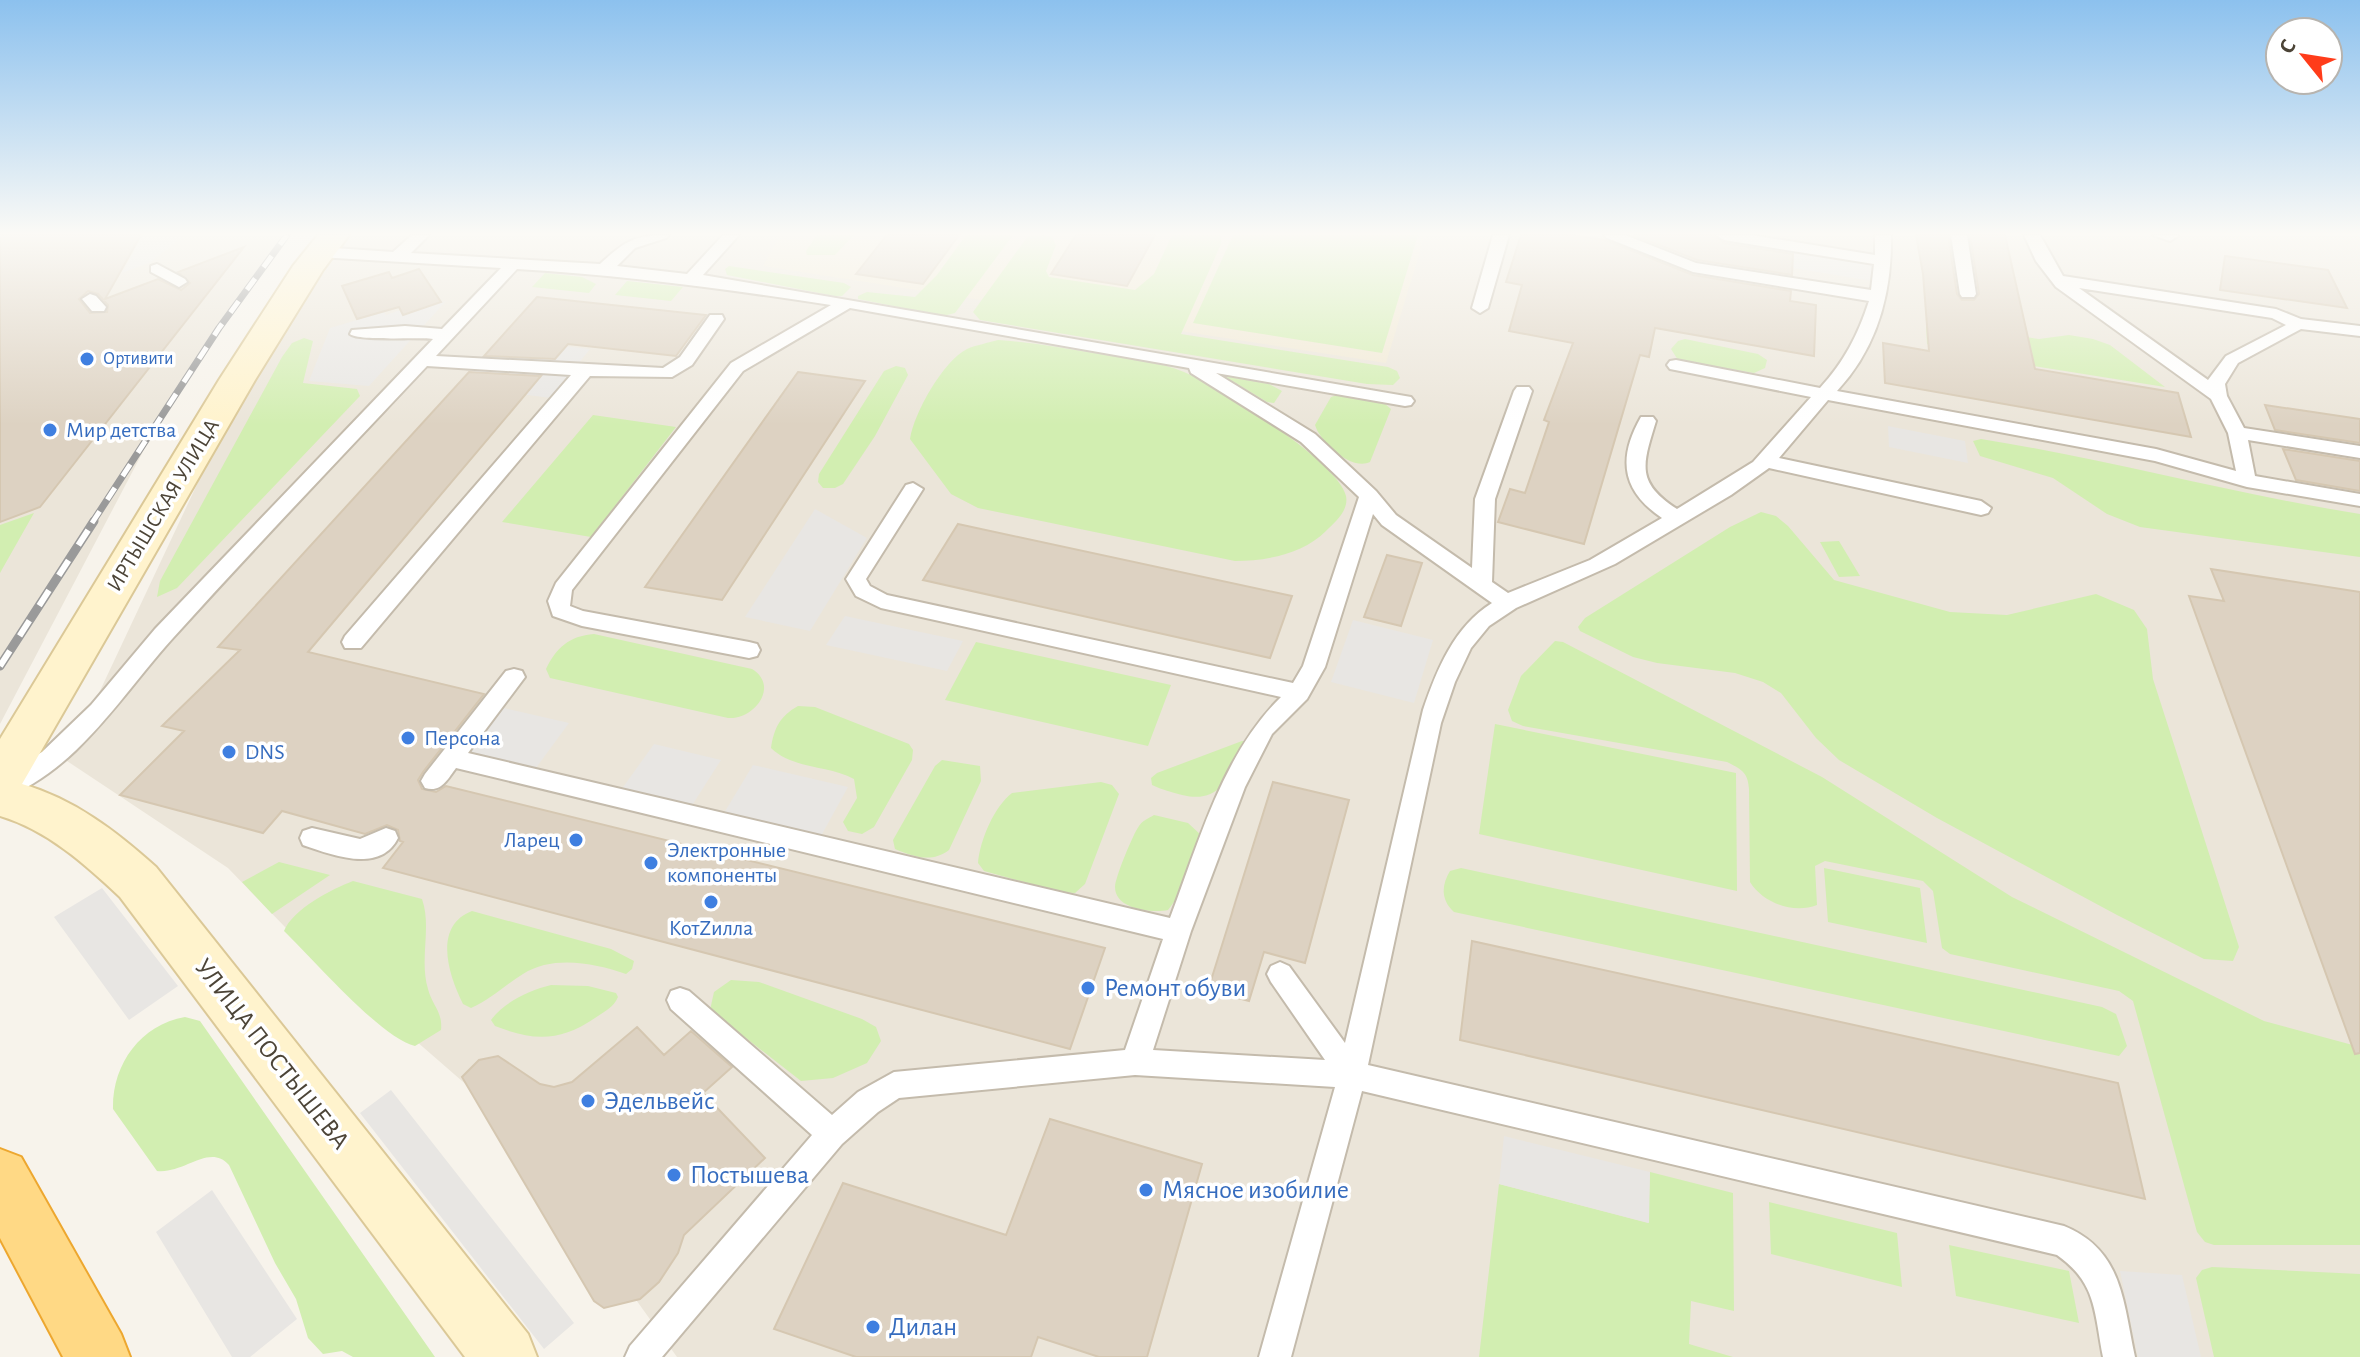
<svg xmlns="http://www.w3.org/2000/svg" width="2360" height="1357" viewBox="0 0 2360 1357" font-family="'Alegreya Sans',sans-serif">
  <rect width="100%" height="100%" fill="#f7f3eb"/>
  <path fill="#ebe5d9" d="M 0,235 L 290,235 L 168,404 L 0,724 Z
    M 349,235 L 2360,235 L 2360,1357 L 677,1357 L 508,1121 L 285,927 L 228,868 L 67,761 L 232,410 Z"/>
  <path fill="#f1e9d4" d="M 780,235 L 1425,235 L 1386,363 L 763,266 Z"/>
  <path fill="#d2eeb1" d="M 817,235 L 854,235 L 835,255 L 807,255 L 806,251 Z
    M 966,235 L 1013,235 L 955,313 L 943,316 L 858,299 L 858,296 L 867,292 L 915,297 L 937,275 Z
    M 1044,235 L 1052,237 L 1056,245 L 1046,271 L 1049,277 L 1135,290 L 1154,274 L 1172,235 L 1221,235 L 1221,244 L 1181,334 L 1388,367 L 1397,371 L 1400,378 L 1393,385 L 1367,384 L 980,320 L 973,312 L 1028,236 Z
    M 1233,235 L 1418,235 L 1382,353 L 1193,323 Z
    M 729,266 L 844,283 L 851,287 L 842,296 L 834,296 L 727,275 L 725,269 Z
    M 545,273 L 582,277 L 596,284 L 589,293 L 532,287 Z
    M 627,281 L 683,287 L 671,301 L 615,295 Z
    M 1938,323 L 2039,339 L 2069,335 L 2093,339 L 2110,345 L 2165,387 L 1945,352 L 1927,344 L 1926,326 Z
    M 304,338 L 313,341 L 303,383 L 357,389 L 360,396 L 177,588 L 157,597 L 160,581 L 282,357 L 292,343 Z
    M 1685,339 L 1758,354 L 1767,360 L 1765,368 L 1754,373 L 1678,360 L 1671,349 L 1678,341 Z
    M 998,340 C 1032,342 1067,349 1101,354 C 1128,359 1158,361 1184,372 C 1218,387 1338,461 1346,496 C 1349,511 1335,522 1326,531 C 1303,554 1266,561 1235,561 L 978,508 L 951,494 L 910,439 C 914,413 943,361 967,349 C 976,345 988,343 998,340 Z
    M 896,366 L 905,368 L 908,375 L 875,436 L 843,484 L 835,488 L 823,488 L 818,482 L 819,474 L 884,371 Z
    M 1224,376 L 1269,384 L 1282,391 L 1274,403 L 1267,402 Z
    M 1340,394 L 1384,403 L 1391,409 L 1370,462 C 1351,471 1320,442 1315,425 L 1331,397 Z
    M 593,415 L 676,427 L 591,537 L 502,522 Z
    M 1981,439 C 2108,459 2233,494 2360,514 L 2360,557 L 2140,527 L 2107,514 L 2053,478 L 1980,456 L 1973,441 Z
    M 1761,512 L 1776,516 L 1788,526 L 1834,580 L 1950,612 L 2007,615 L 2096,594 L 2134,610 L 2147,629 L 2153,679 L 2239,947 L 2233,961 L 2204,959 L 2117,915 L 1937,818 L 1839,760 L 1816,738 L 1781,693 L 1763,682 L 1735,673 L 1657,663 L 1633,657 L 1580,631 L 1578,627 L 1585,618 L 1730,527 Z
    M 34,513 L 0,573 L 0,525 Z
    M 1839,541 L 1860,576 L 1839,577 L 1820,542 Z
    M 594,634 L 752,669 C 780,686 754,720 728,718 L 550,678 L 546,669 C 556,648 569,636 594,634 Z
    M 1555,641 L 1563,642 L 1822,777 L 2012,897 L 2264,1021 L 2360,1047 L 2360,1245 L 2214,1245 L 2205,1242 L 2197,1232 L 2133,1001 L 2119,991 L 1950,954 L 1942,948 L 1933,891 L 1923,881 L 1825,861 L 1815,866 L 1817,905 C 1793,914 1763,903 1750,882 L 1749,789 C 1748,772 1741,769 1727,762 L 1523,726 L 1512,721 L 1508,710 L 1521,676 Z
    M 976,642 L 1171,685 L 1148,746 L 945,700 Z
    M 798,706 L 815,707 L 909,744 L 913,750 L 912,760 L 874,827 L 862,834 L 848,831 L 843,822 L 857,798 L 854,779 C 828,765 792,769 771,748 C 774,728 780,716 798,706 Z
    M 1495,724 L 1736,773 L 1737,891 L 1479,834 Z
    M 1242,741 L 1247,741 C 1230,772 1224,805 1182,795 C 1172,792 1162,790 1152,785 L 1151,778 L 1157,773 Z
    M 942,760 L 980,766 L 981,781 L 949,850 C 932,863 914,857 895,849 L 893,840 L 935,766 Z
    M 1101,782 L 1112,785 L 1119,794 L 1085,884 L 1075,893 L 1060,892 L 984,871 L 978,863 C 980,840 994,807 1012,793 Z
    M 1154,815 L 1188,823 L 1201,835 L 1177,898 L 1168,910 C 1153,913 1115,910 1115,887 C 1115,878 1133,834 1139,826 C 1142,821 1149,818 1154,815 Z
    M 279,862 L 330,875 L 272,914 L 242,882 Z
    M 1461,868 L 2102,1007 L 2116,1014 L 2127,1046 L 2119,1056 L 2105,1053 L 1454,912 C 1441,900 1441,886 1450,871 Z
    M 1824,868 L 1920,888 L 1927,943 L 1828,922 Z
    M 353,881 L 422,899 C 432,927 419,959 428,989 C 432,1005 443,1012 441,1030 L 415,1046 C 381,1038 313,959 284,931 C 293,909 332,889 353,881 Z
    M 472,911 L 611,949 L 634,961 L 632,969 L 626,974 C 594,963 553,955 523,974 C 505,985 490,1000 471,1008 L 463,1004 C 448,974 433,926 472,911 Z
    M 731,980 L 759,982 L 862,1019 L 876,1027 L 881,1041 L 867,1063 L 833,1078 L 801,1081 L 710,1010 L 714,992 Z
    M 551,985 L 588,986 L 616,993 L 618,997 C 614,1007 604,1012 595,1018 C 560,1042 533,1041 495,1026 L 491,1020 C 504,1002 530,990 551,985 Z
    M 185,1017 L 200,1021 L 435,1357 L 353,1357 L 342,1351 L 323,1354 L 308,1338 L 296,1299 L 275,1263 L 229,1165 C 209,1143 185,1174 157,1171 L 113,1109 C 112,1065 140,1025 185,1017 Z
    M 1650,1172 L 1733,1193 L 1734,1311 L 1691,1301 L 1689,1344 L 1733,1357 L 1479,1357 L 1499,1184 L 1648,1223 Z
    M 1769,1202 L 1897,1233 L 1902,1287 L 1771,1254 Z
    M 1949,1245 L 2069,1271 L 2079,1323 L 1956,1296 Z
    M 2212,1267 L 2360,1274 L 2360,1357 L 2214,1357 L 2196,1278 L 2202,1270 Z"/>
  <path fill="#e8e6e3" d="M 143,235 L 184,235 L 151,262 L 122,273 Z
    M 1634,235 L 1702,235 L 1875,263 L 1872,281 L 1726,257 L 1634,238 Z
    M 446,301 L 369,386 L 309,381 L 330,328 L 384,312 L 386,315 L 400,310 L 403,315 Z
    M 502,339 L 590,349 L 551,398 L 459,386 Z
    M 1888,426 L 1965,441 L 1968,463 L 1889,447 Z
    M 815,509 L 867,538 L 810,631 L 745,617 Z
    M 845,616 L 963,641 L 947,671 L 826,645 Z
    M 1353,620 L 1433,640 L 1414,703 L 1331,682 Z
    M 504,708 L 569,723 L 533,772 L 465,756 Z
    M 654,744 L 721,760 L 691,807 L 621,790 Z
    M 753,765 L 848,787 L 821,836 L 724,813 Z
    M 102,888 L 178,986 L 129,1020 L 54,917 Z
    M 391,1090 L 574,1323 L 544,1349 L 360,1113 Z
    M 1504,1136 L 1650,1172 L 1649,1223 L 1499,1184 Z
    M 212,1190 L 297,1319 L 250,1357 L 232,1357 L 156,1232 Z
    M 2120,1271 L 2182,1275 L 2201,1357 L 2138,1357 Z"/>
  <path fill="#ddd2c2" stroke="#d5c7b1" stroke-width="2" fill-rule="evenodd" d="M 0,235 L 141,235 L 105,299 L 158,279 L 181,290 L 190,283 L 178,272 L 244,247 L 40,507 L 0,522 ZM 88,291 L 98,294 L 108,305 L 107,312 L 90,313 L 79,299 Z
    M 887,235 L 959,235 L 923,284 L 856,274 Z
    M 1076,235 L 1155,235 L 1127,286 L 1051,274 Z
    M 1521,235 L 1572,235 L 1605,240 L 1693,275 L 1791,291 L 1790,301 L 1816,305 L 1814,356 L 1655,328 L 1649,357 L 1640,355 L 1584,544 L 1498,522 L 1510,489 L 1525,493 L 1549,422 L 1544,420 L 1573,343 L 1509,331 L 1522,285 L 1506,282 Z
    M 1633,235 L 1713,235 L 1724,243 L 1793,254 L 1792,275 L 1697,260 Z
    M 1916,235 L 1948,235 L 1957,294 L 1962,300 L 1974,300 L 1979,294 L 1970,235 L 2005,235 L 2035,369 L 2178,393 L 2191,437 L 1885,383 L 1883,343 L 1929,351 L 1923,274 Z
    M 2225,256 L 2328,270 L 2347,308 L 2220,290 Z
    M 419,269 L 441,302 L 403,315 L 399,307 L 357,319 L 342,286 L 389,272 L 392,278 Z
    M 537,297 L 706,315 L 676,356 L 568,344 L 555,359 L 484,356 Z
    M 469,372 L 541,376 L 308,652 L 484,694 L 423,772 L 418,780 L 422,789 L 436,792 L 446,786 L 1105,948 L 1070,1049 L 383,868 L 403,842 L 400,841 L 398,830 L 387,825 L 365,834 L 282,811 L 263,833 L 120,795 L 184,731 L 162,726 L 240,650 L 218,647 Z
    M 798,372 L 865,381 L 722,600 L 645,587 Z
    M 2265,405 L 2360,419 L 2360,443 L 2275,430 Z
    M 2283,449 L 2360,461 L 2360,491 L 2296,480 Z
    M 958,524 L 1292,596 L 1270,658 L 923,580 Z
    M 1387,555 L 1422,563 L 1401,626 L 1364,617 Z
    M 2211,569 L 2360,592 L 2360,1053 L 2355,1054 L 2189,596 L 2224,601 Z
    M 1273,782 L 1349,800 L 1305,963 L 1264,952 L 1249,1001 L 1208,990 Z
    M 1472,941 L 2118,1083 L 2145,1199 L 1460,1040 Z
    M 637,1027 L 664,1055 L 691,1031 L 732,1067 L 703,1093 L 765,1158 L 684,1235 L 678,1253 L 659,1282 L 640,1299 L 604,1308 L 594,1301 L 462,1077 L 479,1060 L 498,1056 L 540,1084 L 554,1087 L 572,1082 Z
    M 1050,1119 L 1202,1164 L 1147,1357 L 1099,1357 L 1038,1337 L 1031,1357 L 856,1357 L 774,1329 L 843,1183 L 1006,1235 Z"/>
  <g fill="none" stroke-linecap="round" stroke-linejoin="round">
    <g stroke="#c4bbac" stroke-width="4">
      <path id="service" d="M 412,235 L 429,235 L 411,253 L 600,264 C 625,241 634,235 669,235 L 666,238 L 635,248 L 617,266 L 687,274 L 723,235 L 739,235 L 703,275 L 1411,397 L 1414,401 L 1411,405 L 1405,406 L 1216,373 L 1315,434 L 1376,491 L 1396,515 L 1472,568 L 1475,499 L 1514,391 L 1517,387 L 1529,387 L 1532,391 L 1495,499 L 1492,582 L 1508,593 L 1590,560 L 1662,518 C 1622,491 1617,459 1641,417 L 1653,417 L 1656,421 C 1643,464 1635,482 1677,509 L 1753,462 L 1811,397 L 1670,369 L 1667,365 L 1670,361 L 1676,360 L 1820,388 C 1844,362 1858,335 1869,301 L 1693,272 L 1607,238 L 1604,235 L 1625,235 L 1696,263 L 1871,290 L 1874,264 L 1724,240 L 1716,235 L 1751,235 L 1875,255 L 1875,235 L 1891,235 C 1892,292 1878,347 1837,391 L 2156,449 L 2236,471 L 2228,433 L 2211,399 L 2056,287 L 2036,261 L 2024,235 L 2040,235 L 2063,276 L 2276,309 L 2301,319 L 2360,326 L 2360,336 L 2301,329 L 2238,363 L 2225,384 L 2227,396 L 2244,428 L 2360,446 L 2360,458 L 2248,440 L 2255,476 L 2360,494 L 2360,506 L 2247,487 L 2155,461 L 1828,400 L 1779,458 L 1981,501 L 1991,508 L 1988,513 L 1981,515 L 1769,468 L 1731,495 L 1615,564 L 1516,608 L 1489,626 L 1471,648 L 1455,682 L 1441,723 L 1368,1065 L 2064,1226 C 2123,1250 2123,1302 2135,1357 L 2103,1357 C 2094,1312 2097,1283 2057,1255 L 1362,1091 L 1291,1357 L 1259,1357 L 1335,1087 L 1135,1075 L 899,1098 L 878,1112 L 842,1144 L 662,1357 L 625,1357 L 630,1346 L 812,1135 L 671,1009 L 667,1000 L 671,991 L 680,988 L 689,991 L 832,1115 L 858,1092 L 894,1072 L 1125,1050 L 1163,939 L 456,768 C 447,780 441,793 425,788 L 421,781 L 425,774 L 506,671 L 514,669 L 522,671 L 525,677 L 468,753 L 1170,918 C 1199,842 1222,755 1281,697 L 881,608 L 856,596 L 846,579 L 906,485 L 913,483 L 923,489 L 866,579 L 870,586 L 887,595 L 1293,683 L 1303,666 L 1359,497 L 1301,442 L 1191,373 L 1189,368 L 850,308 L 743,371 L 572,590 L 570,606 L 583,611 L 749,642 L 757,644 L 760,650 L 757,656 L 749,658 L 582,626 L 553,616 L 548,601 L 556,583 L 731,363 L 831,305 C 726,289 623,275 517,269 L 436,356 L 663,368 L 680,357 L 710,315 L 722,315 L 724,319 L 692,365 L 672,377 L 590,376 L 361,648 L 345,648 L 342,642 L 345,636 L 571,375 L 427,366 C 342,456 256,546 173,638 C 122,694 76,773 0,799 L 0,777 L 42,752 L 91,705 L 155,629 L 433,339 C 416,337 357,341 350,334 L 352,330 L 405,326 L 442,329 L 501,268 L 319,257 L 311,252 L 319,247 L 393,252 ZM 2079,288 L 2272,318 L 2286,325 L 2226,356 L 2208,380 ZM 1373,514 L 1382,525 L 1492,603 C 1454,627 1437,669 1423,710 L 1345,1043 L 1289,966 L 1280,962 L 1271,966 L 1267,974 L 1271,982 L 1325,1060 L 1153,1050 L 1191,931 L 1245,787 L 1272,734 L 1307,699 L 1325,667 Z
        M 1493,235 L 1509,235 L 1488,308 L 1480,313 L 1472,308 Z
        M 1951,235 L 1967,235 L 1976,294 L 1974,297 L 1962,297 L 1960,294 Z
        M 2153,235 L 2177,235 L 2178,236 L 2170,241 Z
        M 157,264 L 185,279 L 187,282 L 179,287 L 151,272 L 151,266 Z
        M 90,294 L 96,296 L 106,307 L 104,311 L 92,311 L 82,299 Z
        M 312,828 L 360,839 L 386,828 L 395,831 L 398,838 C 380,874 332,855 303,845 L 300,838 L 303,831 Z"/>
    </g>
    <g stroke="#dbc897" stroke-width="4">
      <path id="secondary" d="M 318,235 L 349,235 L 323,270 L 255,380 L 22,784 C 74,799 116,831 156,867 L 528,1334 L 537,1357 L 465,1357 L 120,897 C 85,864 47,830 0,816 L 0,739 L 219,380 L 293,266 Z"/>
    </g>
    <g stroke="#eda72f" stroke-width="4">
      <path id="trunk" d="M 0,1149 L 21,1157 L 121,1334 L 130,1357 L 63,1357 L 0,1238 Z"/>
    </g>
    <use href="#service" fill="#fff" fill-rule="evenodd"/>
    <use href="#secondary" fill="#fff3cd" fill-rule="evenodd"/>
    <use href="#trunk" fill="#ffd985" fill-rule="evenodd"/>
    <g stroke="#9a9a9a" stroke-width="7">
      <path id="rail-far1" d="M 92,523 L 219,328 L 287,235"/>
    </g>
    <g stroke="#9a9a9a" stroke-width="9">
      <path id="rail" d="M 0,666 L 94,521"/>
    </g>
    <use href="#rail-far1" stroke="#fff" stroke-width="5" stroke-dasharray="14" stroke-linecap="butt"/>
    <use href="#rail" stroke="#fff" stroke-width="6" stroke-dasharray="18" stroke-linecap="butt"/>
  </g>
  <linearGradient id="sky" x2="0" y2="1"><stop stop-color="#8cc1ee"/><stop offset="0.55" stop-color="#fbfaf6"/><stop offset="1" stop-color="#fbfaf6" stop-opacity="0"/></linearGradient>
  <rect width="2360" height="425" fill="url(#sky)"/>
  <g fill="#3f7fe0" stroke="#fff" stroke-width="3">
    <circle cx="87" cy="359" r="8"/>
    <circle cx="50" cy="430" r="8"/>
    <circle cx="408" cy="738" r="8"/>
    <circle cx="229" cy="752" r="8"/>
    <circle cx="576" cy="840" r="8"/>
    <circle cx="651" cy="863" r="8"/>
    <circle cx="711" cy="902" r="8"/>
    <circle cx="1088" cy="988" r="8"/>
    <circle cx="588" cy="1101" r="8"/>
    <circle cx="674" cy="1175" r="8"/>
    <circle cx="1146" cy="1190" r="8"/>
    <circle cx="873" cy="1327" r="8"/>
  </g>
  <g text-anchor="middle" dominant-baseline="central" stroke-width="7" stroke-linejoin="round" paint-order="stroke">
    <g font-size="18" fill="#366cbe" stroke="#fff" text-anchor="start">
      <text x="103" y="359">Ортивити</text>
    </g>
    <g font-size="22" fill="#366cbe" stroke="#fff" text-anchor="start">
      <text x="66" y="430">Мир детства</text>
      <text x="424" y="738">Персона</text>
      <text x="245" y="752">DNS</text>
      <text x="560" y="840" text-anchor="end">Ларец</text>
      <text x="667" y="850">Электронные<tspan x="667" dy="25">компоненты</tspan></text>
      <text x="711" y="928" text-anchor="middle">КотZилла</text>
    </g>
    <g font-size="22" fill="#4c4437" stroke="#fff">
      <text transform="translate(163 505) rotate(-59)">ИРТЫШСКАЯ УЛИЦА</text>
    </g>
    <g font-size="26" fill="#366cbe" stroke="#fff" text-anchor="start">
      <text x="1104" y="988">Ремонт обуви</text>
      <text x="604" y="1101">Эдельвейс</text>
      <text x="690" y="1175">Постышева</text>
      <text x="1162" y="1190">Мясное изобилие</text>
      <text x="889" y="1327">Дилан</text>
    </g>
    <g font-size="26" fill="#4c4437" stroke="#fff">
      <text transform="translate(272 1054) rotate(52)">УЛИЦА ПОСТЫШЕВА</text>
    </g>
  </g>
  <g transform="translate(2304 56) rotate(300)"><circle r="38" fill="#ffffff" stroke="#b7b4af" stroke-width="2"/>
  <path d="M0-6L14 30L0 20L-14 30Z" fill="#ff3c1a"/>
  <text y="-12" font-size="22" font-weight="bold" text-anchor="middle" fill="#4c4437">С</text>
  </g>
</svg>
